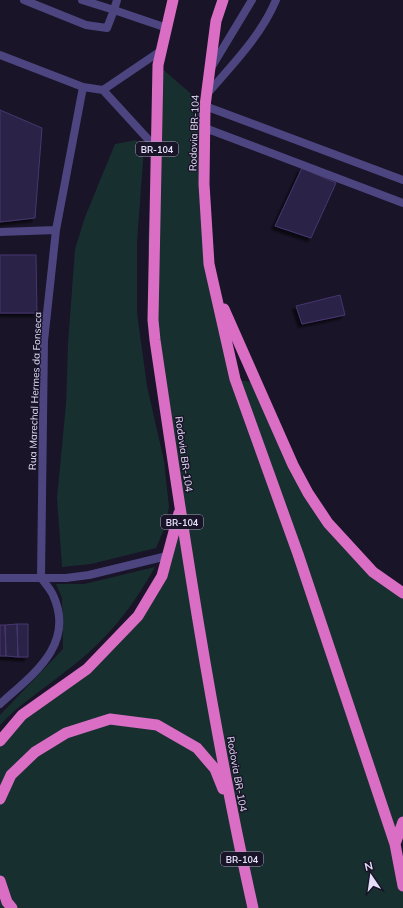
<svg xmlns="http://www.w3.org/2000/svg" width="403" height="908" viewBox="0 0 403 908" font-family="Mulish,sans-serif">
  <defs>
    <filter id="shadow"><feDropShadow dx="-3.5" dy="3.5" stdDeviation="1" flood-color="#0009"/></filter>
  </defs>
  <rect width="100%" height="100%" fill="#191427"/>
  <path fill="#182f30" d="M 159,66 L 205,106 L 214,286 L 239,380 L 257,383 L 328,523 L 403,593 L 403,822 L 395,844 L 403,885 L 403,908 L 0,908 L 0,741 L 22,715 L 87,669 L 138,616 L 162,576 L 179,510 L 153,320 L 148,241 Z
    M 136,140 L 144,148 L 137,242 L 137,313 L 147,386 L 164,461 L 169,507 L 165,527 L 156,548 L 91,564 L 62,567 L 57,498 L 66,404 L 68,344 L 75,249 L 85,217 L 115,144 Z
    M 155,567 C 130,611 107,640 66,671 C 44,689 19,704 0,725 L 0,715 L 63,649 L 62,598 L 56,584 L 84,584 Z"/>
  <path fill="#2c2246" stroke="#47376f" filter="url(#shadow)" d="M 0,110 L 42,128 L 35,218 L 0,222 Z
    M 302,168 L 336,183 L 311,238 L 275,226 Z
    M 0,255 L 36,255 L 37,313 L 0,313 Z
    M 340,295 L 345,315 L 302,324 L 296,306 Z
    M 17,624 L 18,657 L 6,656 L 5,625 Z
    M 17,624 L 28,624 L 28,657 L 18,657 Z
    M 0,625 L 5,625 L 6,656 L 0,656 Z"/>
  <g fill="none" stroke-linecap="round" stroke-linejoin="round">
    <path stroke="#4c4580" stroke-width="8" d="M 24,0 L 86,25 L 107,28 L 114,10 L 167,28
      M 82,0 L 114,10 L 117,0"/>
    <path stroke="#4c4580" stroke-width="8" d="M 0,55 L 83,87 L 103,90
      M 211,68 L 252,0
      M 103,90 L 157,149
      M 103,90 L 162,50
      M 207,94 C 232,65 261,36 276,0
      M 205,106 L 403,180
      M 205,128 L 403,203
      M 0,232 L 56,230
      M 0,578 L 66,578 L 89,575 L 167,556
      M 41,578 L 44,341 L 56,230 L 83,87
      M 0,704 C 32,675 76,645 53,595 C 50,589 45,583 41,578"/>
    <path stroke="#da6ec4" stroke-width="11" d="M 173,0 L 158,65 L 153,320 L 155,340 C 183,530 211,721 253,908
      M 223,0 L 216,21 L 205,106 L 204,184 L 209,264 L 235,379 L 298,554 L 395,844 L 403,886
      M 224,309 L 293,465 L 308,493 L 328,523 L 373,572 L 403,593
      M 0,741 L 22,715 L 87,669 L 138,616 L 162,576 L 179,513
      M 0,799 L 11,775 L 35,752 L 66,733 L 110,719 L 157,725 L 197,748 L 215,769 L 223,789
      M 395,844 L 403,822
      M 0,881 L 7,902 L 12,908"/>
  </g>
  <g text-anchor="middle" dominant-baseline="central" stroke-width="3" stroke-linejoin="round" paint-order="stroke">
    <g fill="#191427" stroke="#a7a1bb" stroke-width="1">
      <rect x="136" y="142" width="42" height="14" rx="3"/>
      <rect x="161" y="515" width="42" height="14" rx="3"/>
      <rect x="221" y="852" width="42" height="14" rx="3"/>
    </g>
    <g font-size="9" font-weight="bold" fill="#e4defb">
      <text x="157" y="149">BR-104</text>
      <text x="182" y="522">BR-104</text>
      <text x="242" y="859">BR-104</text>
    </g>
    <g font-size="10" fill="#e4defb" stroke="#191427">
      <text transform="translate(194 133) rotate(-88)">Rodovia BR-104</text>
      <text transform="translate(35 391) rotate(-88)">Rua Marechal Hermes da Fonseca</text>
      <text transform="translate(184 454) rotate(82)">Rodovia BR-104</text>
      <text transform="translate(237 774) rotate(80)">Rodovia BR-104</text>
    </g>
  </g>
  <g transform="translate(371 876) rotate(347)" stroke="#191427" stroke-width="3" paint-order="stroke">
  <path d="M0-3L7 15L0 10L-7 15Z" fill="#e4defb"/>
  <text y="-6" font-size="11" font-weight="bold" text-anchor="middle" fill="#e4defb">N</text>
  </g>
</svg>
